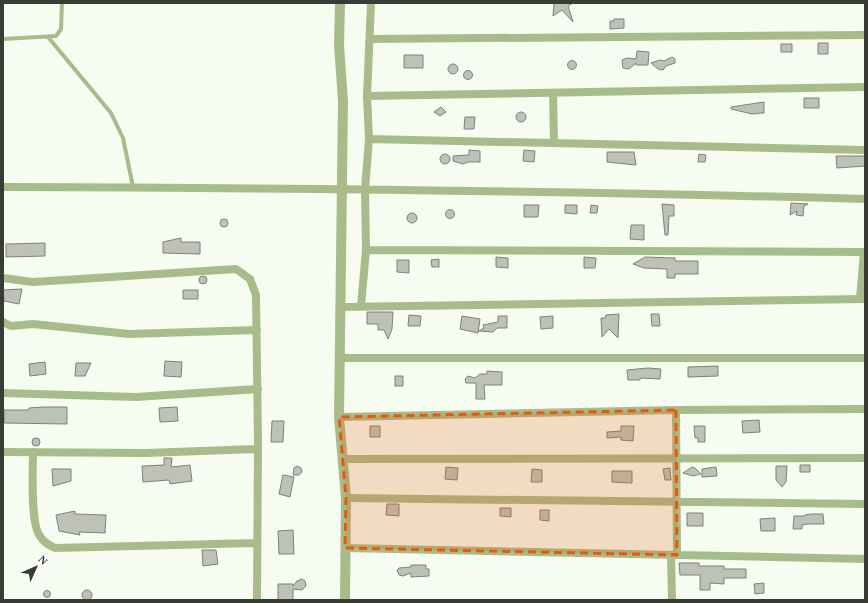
<svg xmlns="http://www.w3.org/2000/svg" width="868" height="603" viewBox="0 0 868 603" font-family="Georgia,serif">
  <rect width="100%" height="100%" fill="#f7fcf1"/>
  <path fill="#bdc1b6" stroke="#7d8177" d="M 554,3 L 573,3 L 568,6 L 573,22 L 562,10 L 553,16 Z
    M 614,19 L 624,19 L 624,28 L 610,29 L 610,21 L 614,21 Z
    M 818,43 L 828,43 L 828,54 L 818,54 Z
    M 781,44 L 792,44 L 792,52 L 781,52 Z
    M 637,51 L 649,52 L 648,65 L 636,65 L 636,63 L 629,69 L 623,68 L 622,60 L 627,58 L 636,59 Z
    M 404,55 L 423,55 L 423,68 L 404,68 Z
    M 672,57 L 675,59 L 675,63 L 666,66 L 663,70 L 658,69 L 651,63 L 660,60 L 664,61 Z
    M567.5 65a4.5 4.5 0 1 1 9 0a4.5 4.5 0 1 1-9 0Z
    M448 69a5 5 0 1 1 10 0a5 5 0 1 1-10 0Z
    M463.5 75a4.5 4.5 0 1 1 9 0a4.5 4.5 0 1 1-9 0Z
    M 804,98 L 819,98 L 819,108 L 804,108 Z
    M 764,102 L 764,113 L 762,113 L 752,114 L 731,109 L 731,107 Z
    M 441,107 L 446,112 L 440,116 L 434,112 Z
    M516 117a5 5 0 1 1 10 0a5 5 0 1 1-10 0Z
    M 465,117 L 475,117 L 474,129 L 464,129 Z
    M 469,150 L 480,151 L 480,162 L 468,162 L 463,164 L 453,161 L 453,156 L 469,155 Z
    M 524,150 L 535,151 L 534,162 L 523,161 Z
    M 607,152 L 634,152 L 636,165 L 607,162 Z
    M 699,154 L 706,155 L 705,162 L 698,162 Z
    M440 159a5 5 0 1 1 10 0a5 5 0 1 1-10 0Z
    M 836,156 L 865,156 L 865,166 L 837,168 Z
    M 791,203 L 808,204 L 804,206 L 803,216 L 796,215 L 797,211 L 790,215 Z
    M 662,204 L 674,205 L 674,216 L 669,216 L 668,235 L 665,235 Z
    M 524,205 L 539,205 L 538,217 L 524,217 Z
    M 565,205 L 577,205 L 577,214 L 565,213 Z
    M 591,205 L 598,206 L 597,213 L 590,213 Z
    M445.5 214a4.5 4.5 0 1 1 9 0a4.5 4.5 0 1 1-9 0Z
    M407 218a5 5 0 1 1 10 0a5 5 0 1 1-10 0Z
    M220 223a4 4 0 1 1 8 0a4 4 0 1 1-8 0Z
    M 631,225 L 644,225 L 644,240 L 630,239 Z
    M 181,238 L 181,242 L 200,242 L 200,254 L 163,253 L 163,242 Z
    M 45,243 L 45,256 L 6,257 L 6,244 Z
    M 496,257 L 508,258 L 508,268 L 496,267 Z
    M 584,257 L 596,258 L 595,268 L 584,268 Z
    M 645,257 L 675,258 L 675,261 L 698,261 L 698,274 L 675,274 L 675,278 L 667,278 L 667,269 L 644,268 L 633,264 Z
    M 439,259 L 439,267 L 432,267 L 431,260 Z
    M 397,260 L 409,260 L 409,273 L 397,272 Z
    M199 280a4 4 0 1 1 8 0a4 4 0 1 1-8 0Z
    M 22,289 L 19,304 L 4,301 L 3,290 Z
    M 183,290 L 198,290 L 198,299 L 183,299 Z
    M 367,312 L 393,312 L 392,329 L 388,339 L 384,330 L 378,330 L 378,324 L 367,324 Z
    M 619,314 L 618,338 L 609,329 L 602,337 L 601,318 L 605,318 L 606,315 Z
    M 651,314 L 659,314 L 660,326 L 652,326 Z
    M 409,315 L 421,316 L 420,326 L 408,326 Z
    M 462,316 L 480,319 L 478,333 L 460,329 Z
    M 498,316 L 507,316 L 507,328 L 497,328 L 493,332 L 479,331 L 484,328 L 483,325 L 498,322 Z
    M 553,316 L 553,328 L 541,329 L 540,317 Z
    M 165,361 L 182,362 L 181,377 L 164,376 Z
    M 45,362 L 46,374 L 30,376 L 29,364 Z
    M 76,363 L 91,363 L 85,376 L 75,376 Z
    M 718,366 L 718,376 L 688,377 L 688,367 Z
    M 648,368 L 661,369 L 660,379 L 640,378 L 640,380 L 628,380 L 627,370 Z
    M 487,371 L 502,372 L 502,385 L 484,385 L 485,399 L 476,399 L 476,383 L 466,383 L 465,379 L 468,376 L 475,378 L 480,374 L 487,374 Z
    M 395,376 L 403,376 L 403,386 L 395,386 Z
    M 43,407 L 67,407 L 67,424 L 4,423 L 4,410 L 29,410 L 29,408 Z
    M 177,407 L 178,421 L 160,422 L 159,408 Z
    M 759,420 L 760,432 L 743,433 L 742,421 Z
    M 272,421 L 284,421 L 283,442 L 271,442 Z
    M 370,426 L 380,426 L 380,437 L 370,437 Z
    M 621,426 L 634,426 L 633,441 L 621,440 L 621,437 L 607,438 L 607,432 L 621,431 Z
    M 694,426 L 705,426 L 705,442 L 698,442 L 698,438 L 695,438 Z
    M32 442a4 4 0 1 1 8 0a4 4 0 1 1-8 0Z
    M 164,458 L 172,458 L 171,467 L 190,465 L 192,481 L 170,484 L 169,480 L 143,482 L 142,466 L 164,465 Z
    M 800,465 L 810,465 L 810,472 L 800,472 Z
    M 297,466 L 301,468 L 302,472 L 299,475 L 293,475 L 294,468 Z
    M 776,466 L 787,466 L 786,482 L 782,487 L 776,480 Z
    M 446,467 L 458,468 L 457,480 L 445,479 Z
    M 692,467 L 695,468 L 701,474 L 693,476 L 683,473 Z
    M 716,467 L 717,476 L 702,477 L 702,469 Z
    M 670,468 L 671,480 L 665,480 L 663,469 Z
    M 52,469 L 71,469 L 71,481 L 53,486 Z
    M 532,469 L 542,470 L 542,482 L 531,482 Z
    M 612,471 L 632,471 L 632,483 L 612,482 Z
    M 283,475 L 294,477 L 290,497 L 279,494 Z
    M 387,504 L 399,504 L 399,516 L 386,515 Z
    M 500,508 L 511,508 L 511,517 L 500,516 Z
    M 540,510 L 549,510 L 549,521 L 540,520 Z
    M 75,511 L 75,514 L 106,515 L 105,533 L 79,532 L 80,535 L 59,531 L 56,515 Z
    M 687,513 L 703,513 L 703,526 L 687,526 Z
    M 811,514 L 823,514 L 824,524 L 808,524 L 802,525 L 802,529 L 793,529 L 794,516 L 805,516 L 805,515 Z
    M 775,518 L 775,531 L 761,531 L 760,519 Z
    M 293,530 L 294,554 L 279,554 L 278,531 Z
    M 202,550 L 216,550 L 218,564 L 203,566 Z
    M 679,563 L 699,563 L 699,566 L 724,566 L 724,569 L 746,569 L 746,578 L 724,578 L 724,584 L 710,583 L 710,590 L 700,590 L 700,575 L 680,575 Z
    M 411,565 L 426,565 L 426,569 L 429,569 L 429,576 L 411,577 L 411,573 L 403,576 L 399,575 L 397,570 L 399,568 L 411,567 Z
    M 302,579 L 305,581 L 306,586 L 302,590 L 293,589 L 293,600 L 278,600 L 278,584 L 293,584 L 293,586 L 297,581 Z
    M 764,583 L 764,593 L 755,594 L 754,584 Z
    M82 595a5 5 0 1 1 10 0a5 5 0 1 1-10 0Z
    M43.5 594a3.5 3.5 0 1 1 7 0a3.5 3.5 0 1 1-7 0Z"/>
  <g fill="none" stroke-linecap="round" stroke-linejoin="round">
    <path stroke="#a8bb8a" stroke-width="4" d="M 48,37 L 111,113 L 123,138 L 133,187
      M 3,39 L 56,36 L 61,29 L 62,3"/>
    <path stroke="#a8bb8a" stroke-width="8" d="M 370,39 L 865,35
      M 553,93 L 554,142
      M 367,96 L 865,87
      M 369,139 L 865,150
      M 3,187 C 290,188 578,191 865,199
      M 366,250 L 865,252
      M 3,278 L 33,282 L 236,269 L 250,279 L 256,295 L 258,443 L 257,600
      M 860,299 L 864,252
      M 361,306 L 366,250 L 365,189 L 369,139 L 367,96 L 371,3
      M 341,307 L 865,299
      M 3,322 L 11,326 L 33,324 L 129,334 L 257,330
      M 341,358 L 865,358
      M 3,393 L 136,397 L 258,389
      M 676,410 L 677,555
      M 339,417 L 676,410 L 865,409
      M 3,452 L 146,453 L 258,449
      M 33,452 C 33,470 30,524 40,536 C 43,542 49,545 55,548 L 257,543
      M 343,459 L 865,458
      M 346,498 L 865,504
      M 345,548 L 865,559
      M 671,555 L 672,600"/>
    <path stroke="#a8bb8a" stroke-width="10" d="M 340,3 L 339,45 L 343,101 L 339,417 L 346,498 L 345,600"/>
  </g>
  <path fill="#e8590c" fill-opacity="0.2" stroke="#e8590c" stroke-width="3" stroke-dasharray="8 5" stroke-linejoin="round" d="M 676,410 L 677,555 L 345,548 L 346,498 L 339,417 Z"/>
  <rect width="868" height="603" fill="none" stroke="#393b36" stroke-width="8"/>
  <g transform="translate(36 567) rotate(45)" stroke="#ffffff" stroke-width="3" paint-order="stroke">
  <path d="M0-3L7 15L0 10L-7 15Z" fill="#393b36"/>
  <text y="-6" font-size="11" font-weight="bold" text-anchor="middle" fill="#393b36">N</text>
  </g>
</svg>
